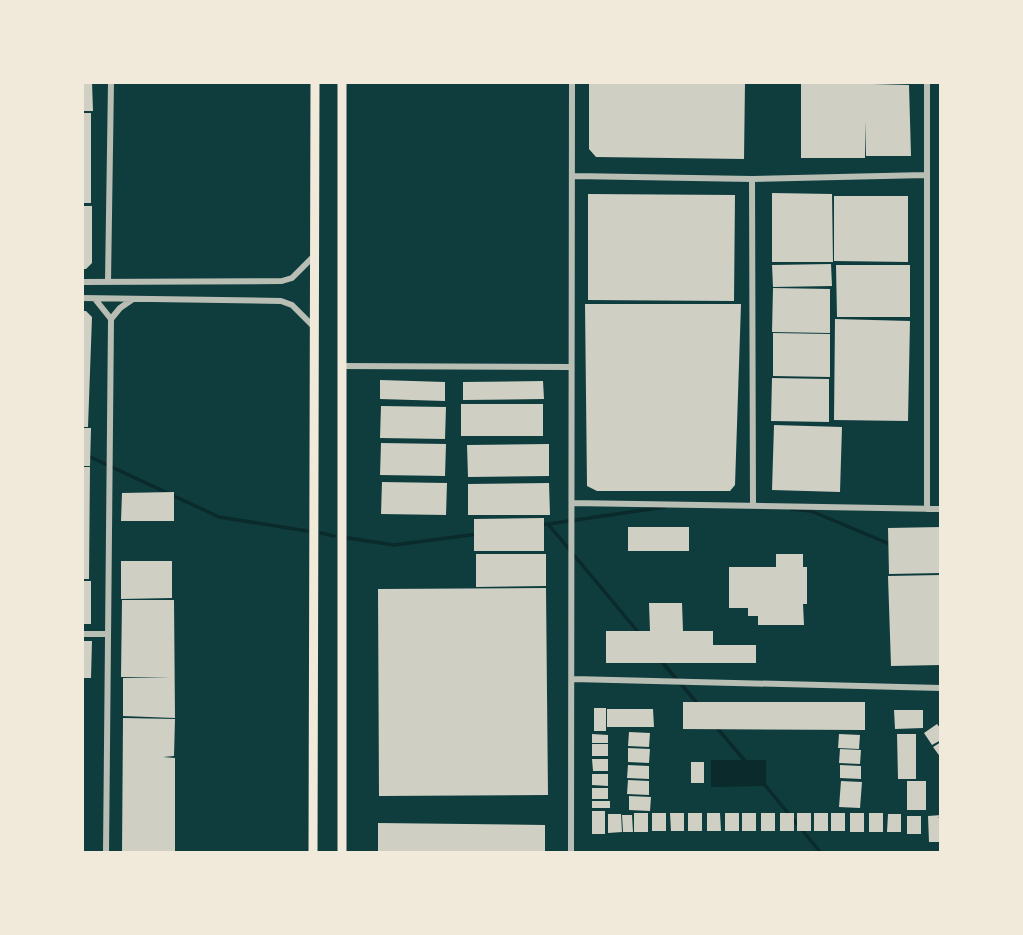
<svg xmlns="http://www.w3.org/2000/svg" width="1023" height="935" viewBox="0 0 1023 935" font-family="Lato,sans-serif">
  <rect width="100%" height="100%" fill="#0f3d3e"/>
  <path fill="#0a2a2b" d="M 711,760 L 766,760 L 766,786 L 711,787 Z"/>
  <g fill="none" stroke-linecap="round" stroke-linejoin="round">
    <path stroke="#0a2a2b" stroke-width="3.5" d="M 86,455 L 219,517 L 307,531
      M 791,509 L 811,511 L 892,545
      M 548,524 L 639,633
      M 541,525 L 665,507
      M 321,533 L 334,536
      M 348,538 L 394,545 L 478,534
      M 661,661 L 697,703
      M 717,728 L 746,762
      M 764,784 L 821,853"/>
  </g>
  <path fill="#cfcfc3" d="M 82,82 L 92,82 L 93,111 L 82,111 Z
    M 589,82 L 745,82 L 744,159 L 596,157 L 589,149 Z
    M 801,82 L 909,85 L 911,156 L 866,156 L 865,121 L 865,158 L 801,158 Z
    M 82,113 L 91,113 L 91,203 L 82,203 Z
    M 772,193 L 832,194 L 833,262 L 772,262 Z
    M 588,194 L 735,195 L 734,301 L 588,300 Z
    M 834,196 L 908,196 L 908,262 L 834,261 Z
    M 82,206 L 92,206 L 92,263 L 86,269 L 82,269 Z
    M 831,264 L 832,286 L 773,287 L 772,265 Z
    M 836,265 L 910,265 L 910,317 L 837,317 Z
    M 773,288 L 830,289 L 830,333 L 772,332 Z
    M 585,304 L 741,304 L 735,485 L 730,491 L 597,491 L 587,486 Z
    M 82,311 L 86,311 L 92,317 L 88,427 L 82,427 Z
    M 835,319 L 910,321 L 908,421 L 834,420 Z
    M 773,333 L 830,334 L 830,377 L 773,376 Z
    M 772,378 L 829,379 L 829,422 L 771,421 Z
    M 380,380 L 445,382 L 445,401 L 380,399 Z
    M 543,381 L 544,399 L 463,400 L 463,382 Z
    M 461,404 L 543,404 L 543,436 L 461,436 Z
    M 381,406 L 446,407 L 445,439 L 380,438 Z
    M 774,425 L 842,427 L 840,492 L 772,490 Z
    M 82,428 L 91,428 L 90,466 L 82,466 Z
    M 381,443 L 446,444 L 445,476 L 380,475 Z
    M 549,444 L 549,476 L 468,477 L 467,445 Z
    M 82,467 L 90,467 L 89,579 L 82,579 Z
    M 382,482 L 447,483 L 446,515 L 381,514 Z
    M 549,483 L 550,515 L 468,515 L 468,484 Z
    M 174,492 L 174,521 L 121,521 L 122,493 Z
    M 544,518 L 544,551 L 474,551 L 474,519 Z
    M 628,527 L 689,527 L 689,551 L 628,551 Z
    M 941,527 L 941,573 L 889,574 L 888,528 Z
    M 476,554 L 546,554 L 546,586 L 476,587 Z
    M 776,554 L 803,554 L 803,567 L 807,567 L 807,604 L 803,604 L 804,625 L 758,625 L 758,616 L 748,616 L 748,608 L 729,608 L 729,567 L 776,567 Z
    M 121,561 L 172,561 L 172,598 L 121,599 Z
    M 941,575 L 941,665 L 891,666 L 888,576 Z
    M 82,581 L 91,581 L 91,624 L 82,624 Z
    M 546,588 L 548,795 L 379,796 L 378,589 Z
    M 122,600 L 174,600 L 175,718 L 123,716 L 123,678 L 171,677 L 121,677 Z
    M 649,603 L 682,603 L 683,631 L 713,631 L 713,645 L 756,645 L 756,663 L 606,663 L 606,631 L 650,631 Z
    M 82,641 L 92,641 L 91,678 L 82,678 Z
    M 683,702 L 865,702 L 865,730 L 683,729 Z
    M 594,708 L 606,708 L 606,731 L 594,731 Z
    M 607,709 L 653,709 L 654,727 L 607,727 Z
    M 894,710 L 923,710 L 923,728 L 895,729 Z
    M 123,718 L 175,719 L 174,756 L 163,757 L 175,758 L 175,853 L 122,853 Z
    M 937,724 L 941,729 L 941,740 L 932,745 L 924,733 Z
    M 629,732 L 650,733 L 649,747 L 628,746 Z
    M 592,734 L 608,735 L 608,743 L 592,743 Z
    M 839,734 L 860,735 L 859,749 L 838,748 Z
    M 897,734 L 916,734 L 916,779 L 898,779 Z
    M 941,742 L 941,758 L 933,747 Z
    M 592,744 L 608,744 L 608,756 L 592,756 Z
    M 628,748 L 650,749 L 649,763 L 628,762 Z
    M 840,749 L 861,750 L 860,764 L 839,763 Z
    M 592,759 L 608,759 L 608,771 L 593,771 Z
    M 691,762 L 704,762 L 704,783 L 691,783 Z
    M 628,765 L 649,766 L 649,779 L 627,778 Z
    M 840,765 L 861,766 L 861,779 L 840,778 Z
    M 592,774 L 608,774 L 608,786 L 592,785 Z
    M 628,780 L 649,781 L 649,795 L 627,794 Z
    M 841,781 L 862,782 L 860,808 L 839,807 Z
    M 907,781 L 926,781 L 926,810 L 907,810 Z
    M 592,788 L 608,788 L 608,799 L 592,799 Z
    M 629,796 L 651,797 L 650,811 L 629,810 Z
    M 592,801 L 610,801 L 610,808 L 592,808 Z
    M 592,811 L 605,811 L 605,834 L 592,834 Z
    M 634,813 L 648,813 L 648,832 L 634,832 Z
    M 652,813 L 666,813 L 666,831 L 652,831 Z
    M 670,813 L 684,813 L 684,831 L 671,831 Z
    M 688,813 L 702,813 L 702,831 L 688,831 Z
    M 707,813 L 720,813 L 721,831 L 707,831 Z
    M 725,813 L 739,813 L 739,831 L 725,831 Z
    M 742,813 L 756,813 L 756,831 L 742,831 Z
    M 761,813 L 775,813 L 775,831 L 761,831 Z
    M 780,813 L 794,813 L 794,831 L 780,831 Z
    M 797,813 L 811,813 L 811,831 L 797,831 Z
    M 814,813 L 828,813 L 828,831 L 814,831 Z
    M 831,813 L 845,813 L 845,831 L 831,831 Z
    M 850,813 L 864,813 L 864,832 L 850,832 Z
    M 869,813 L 883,813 L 883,832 L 869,832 Z
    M 608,814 L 621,814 L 622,832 L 608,833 Z
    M 888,814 L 901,814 L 901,832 L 887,832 Z
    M 622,815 L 632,815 L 633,832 L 623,832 Z
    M 941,815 L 938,818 L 941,818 L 941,842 L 929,842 L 928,816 Z
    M 907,816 L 921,816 L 921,834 L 907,834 Z
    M 378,823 L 545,825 L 545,853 L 378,853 Z"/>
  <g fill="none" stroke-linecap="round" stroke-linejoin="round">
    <path stroke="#b8beb3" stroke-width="6" d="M 574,176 L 752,179 L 926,175
      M 752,179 L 753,505
      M 82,282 L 282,281 L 292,278 L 315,255
      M 108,282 L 111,82
      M 82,298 L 281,301 L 292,305 L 315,328
      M 95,299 L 111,319
      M 341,366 L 571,367
      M 572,503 L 941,509
      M 927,509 L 927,82
      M 82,634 L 107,634
      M 573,679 L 941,688
      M 106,853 L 111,319 L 120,308 L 133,299
      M 571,853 L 572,82"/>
    <path stroke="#f1e9da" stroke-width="9" d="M 313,853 L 315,82
      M 342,853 L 342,82"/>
  </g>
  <rect width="1023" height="935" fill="none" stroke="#f1e9da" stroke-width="168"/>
</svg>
